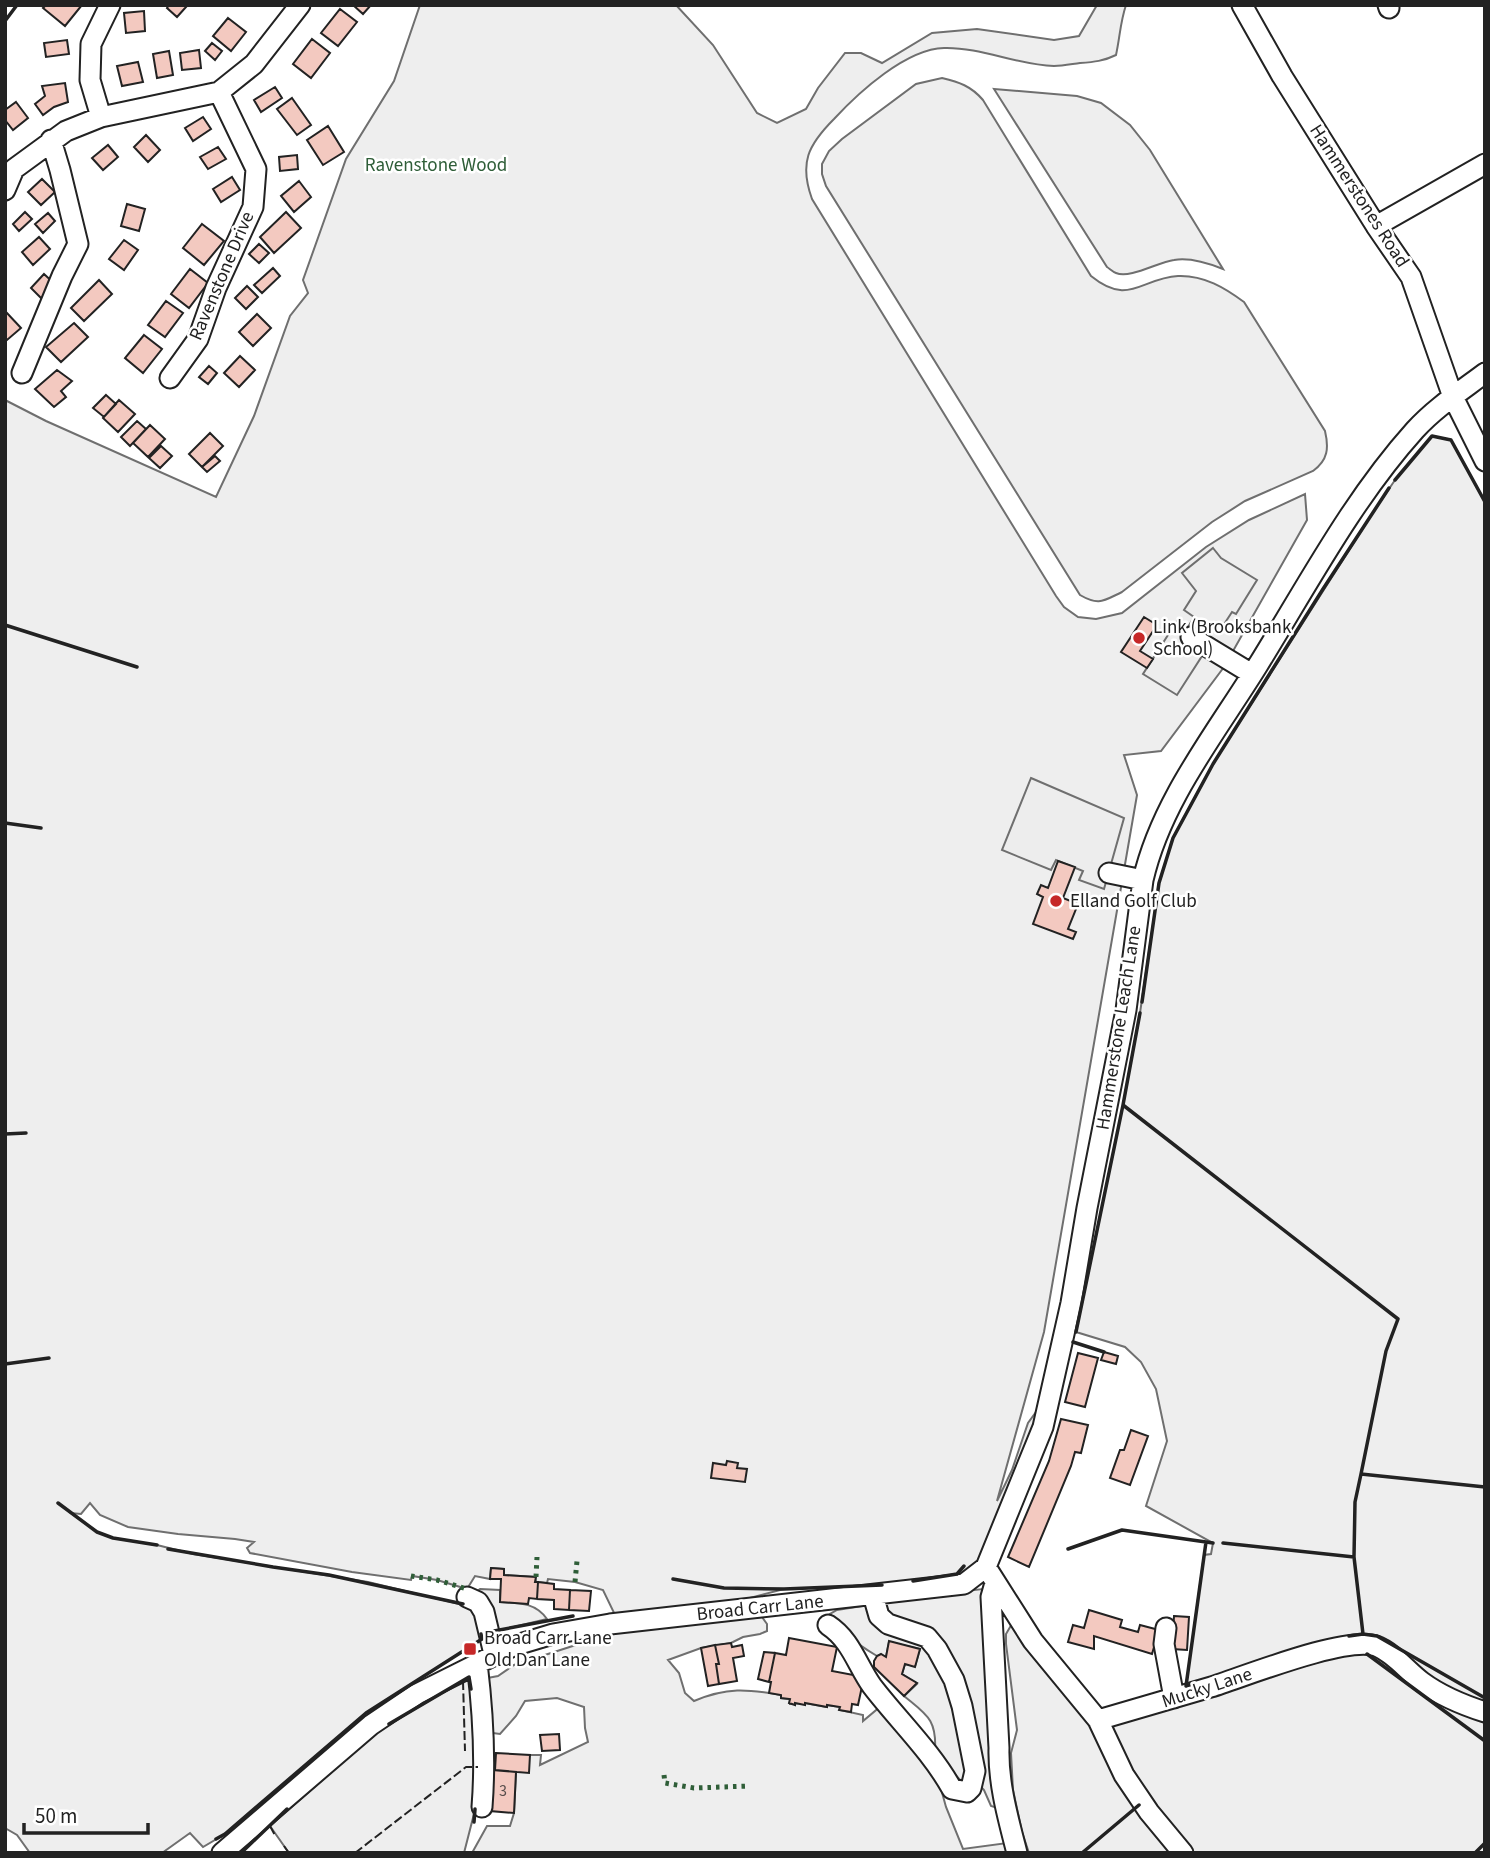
<svg xmlns="http://www.w3.org/2000/svg" width="1490" height="1858" viewBox="0 0 1490 1858" font-family="'Source Sans 3',sans-serif">
  <rect width="100%" height="100%" fill="#fff"/>
  <path fill="#eee" stroke="#6f6f6f" stroke-width="2" d="M 420,5 L 676,5 L 713,45 L 757,113 L 777,123 L 806,109 L 818,88 L 845,53 L 861,53 L 882,63 L 932,33 L 977,29 L 1054,40 L 1079,36 L 1097,5 L 1126,5 C 1120,23 1120,37 1116,55 C 1104,61 1094,62 1080,63 C 1072,64 1063,66 1054,66 C 1017,65 981,47 944,48 C 906,49 859,92 834,119 C 808,145 799,163 812,199 L 1056,596 L 1064,607 L 1078,617 L 1096,619 L 1122,613 L 1206,547 L 1249,520 L 1305,494 L 1307,520 L 1224,667 L 1161,751 L 1124,755 L 1137,795 L 1044,1332 L 997,1501 L 1012,1470 L 1028,1423 L 1036,1412 L 1043,1408 L 976,1572 L 889,1585 L 784,1589 L 727,1604 L 616,1617 L 603,1590 L 575,1582 L 548,1579 L 547,1583 L 536,1582 L 535,1577 L 504,1575 L 504,1569 L 491,1568 L 490,1579 L 475,1576 L 467,1589 L 437,1580 L 412,1576 L 411,1580 L 352,1572 L 250,1553 L 247,1548 L 254,1542 L 235,1539 L 178,1534 L 128,1527 L 100,1515 L 90,1503 L 81,1514 L 71,1513 L 97,1532 L 113,1538 L 157,1545 L 193,1554 L 368,1582 L 476,1608 L 482,1639 L 366,1713 L 225,1834 L 203,1847 L 190,1833 L 162,1853 L 30,1853 L 17,1835 L 5,1828 L 5,400 L 46,421 L 216,497 L 254,416 L 290,316 L 308,293 L 303,280 L 346,159 L 394,81 Z
    M 942,78 C 959,82 971,86 983,100 L 1091,276 C 1129,307 1141,278 1178,276 C 1204,275 1225,288 1244,302 L 1325,431 C 1329,448 1328,460 1313,471 L 1245,501 L 1212,522 L 1122,592 C 1103,601 1099,606 1080,595 L 826,186 L 822,174 L 822,164 L 829,151 L 842,139 L 916,84 Z
    M 994,89 L 1077,96 L 1101,103 L 1130,125 L 1150,150 L 1223,269 C 1208,263 1190,257 1174,260 C 1158,262 1130,279 1116,273 C 1113,272 1110,269 1107,267 Z
    M 1432,436 L 1451,440 L 1485,502 L 1485,1707 L 1452,1695 L 1382,1644 L 1186,1686 L 1204,1555 L 1211,1554 L 1213,1543 L 1146,1506 L 1167,1441 L 1156,1389 L 1141,1362 L 1125,1347 L 1076,1332 L 1123,1105 L 1140,1013 L 1159,883 L 1173,838 L 1213,764 L 1372,514 L 1395,480 Z
    M 480,1589 L 500,1590 L 500,1602 C 518,1603 535,1602 547,1619 L 497,1631 L 476,1592 Z
    M 983,1589 L 989,1745 L 1001,1809 L 991,1806 L 984,1790 L 971,1776 L 961,1781 L 935,1752 C 937,1719 927,1715 904,1696 L 917,1684 L 902,1674 L 905,1664 L 915,1666 L 920,1649 L 889,1642 L 886,1657 L 881,1655 L 877,1656 C 860,1646 839,1632 830,1614 L 837,1610 L 938,1594 Z
    M 762,1617 L 767,1624 L 767,1631 L 760,1634 L 743,1637 L 731,1643 L 701,1648 L 668,1660 L 679,1673 L 685,1693 L 694,1701 C 727,1687 747,1689 781,1695 L 781,1698 L 790,1699 L 790,1704 L 805,1703 L 826,1707 L 827,1705 L 840,1707 L 840,1710 L 863,1715 L 863,1721 L 881,1706 L 938,1778 L 946,1807 L 963,1849 L 1007,1843 L 1010,1853 L 472,1853 L 487,1826 L 510,1826 L 514,1813 L 516,1772 L 530,1755 L 541,1755 L 540,1765 L 588,1742 L 585,1728 L 584,1707 L 557,1698 L 525,1701 L 516,1716 L 500,1734 L 477,1731 L 475,1810 L 464,1853 L 289,1853 L 270,1826 L 378,1731 L 469,1677 L 472,1681 L 498,1676 L 514,1665 L 616,1632 L 707,1621 Z
    M 1013,1622 L 1097,1729 L 1176,1853 L 1029,1853 L 1022,1832 L 1013,1790 L 1011,1753 L 1017,1730 L 1006,1644 L 1006,1634 Z
    M 1367,1649 L 1485,1717 L 1485,1853 L 1193,1853 L 1184,1840 L 1139,1790 L 1110,1726 L 1230,1686 Z"/>
  <path fill="#ededed" stroke="#6f6f6f" stroke-width="2" d="M 1213,548 L 1221,558 L 1257,580 L 1236,614 L 1232,612 L 1219,632 L 1207,626 L 1192,650 L 1202,656 L 1177,695 L 1143,674 L 1177,621 L 1188,627 L 1194,617 L 1184,610 L 1196,591 L 1182,573 Z
    M 1031,778 L 1124,818 L 1104,889 L 1079,880 L 1083,871 L 1056,860 L 1051,870 L 1002,850 Z"/>
  <path fill="#f3c9c0" stroke="#222" stroke-width="2" d="M 46,5 L 82,5 L 65,26 L 43,8 Z
    M 169,5 L 184,5 L 186,7 L 177,17 L 167,8 Z
    M 353,5 L 371,5 L 363,14 Z
    M 340,9 L 357,22 L 338,46 L 321,33 Z
    M 144,11 L 145,31 L 126,33 L 124,13 Z
    M 228,18 L 246,32 L 231,51 L 213,36 Z
    M 312,39 L 330,53 L 311,78 L 293,64 Z
    M 67,40 L 69,54 L 46,57 L 44,43 Z
    M 212,43 L 222,51 L 215,60 L 205,51 Z
    M 199,50 L 201,68 L 182,70 L 180,53 Z
    M 169,51 L 173,75 L 157,78 L 153,54 Z
    M 138,62 L 143,82 L 122,86 L 117,66 Z
    M 65,83 L 68,102 L 54,107 L 43,115 L 35,104 L 45,96 L 42,86 Z
    M 275,87 L 282,98 L 261,112 L 254,100 Z
    M 292,98 L 311,125 L 297,135 L 277,109 Z
    M 16,102 L 28,118 L 13,130 L 5,120 L 5,110 Z
    M 203,117 L 211,129 L 193,141 L 185,128 Z
    M 328,126 L 344,152 L 323,165 L 307,140 Z
    M 146,135 L 160,150 L 148,162 L 134,147 Z
    M 108,145 L 118,157 L 103,170 L 92,158 Z
    M 218,147 L 226,159 L 208,169 L 200,157 Z
    M 297,155 L 298,169 L 280,171 L 279,157 Z
    M 232,177 L 240,190 L 221,202 L 213,189 Z
    M 42,179 L 55,192 L 41,205 L 28,192 Z
    M 299,181 L 311,197 L 294,212 L 281,196 Z
    M 127,204 L 145,209 L 139,231 L 121,226 Z
    M 25,212 L 32,219 L 19,231 L 13,224 Z
    M 286,212 L 301,228 L 274,253 L 260,237 Z
    M 48,213 L 55,221 L 43,233 L 35,224 Z
    M 202,224 L 224,241 L 204,265 L 183,248 Z
    M 39,237 L 50,249 L 33,265 L 22,252 Z
    M 124,240 L 138,250 L 124,270 L 109,259 Z
    M 259,244 L 269,253 L 259,263 L 249,254 Z
    M 273,268 L 280,276 L 262,293 L 254,285 Z
    M 190,269 L 208,283 L 189,308 L 171,294 Z
    M 44,274 L 57,286 L 43,300 L 31,288 Z
    M 99,280 L 112,294 L 84,321 L 71,308 Z
    M 247,286 L 258,297 L 246,309 L 235,298 Z
    M 166,301 L 183,313 L 165,337 L 148,325 Z
    M 6,312 L 21,328 L 7,340 L 5,338 Z
    M 257,314 L 271,328 L 253,346 L 239,332 Z
    M 74,323 L 88,337 L 61,362 L 46,347 Z
    M 144,335 L 162,349 L 143,373 L 125,358 Z
    M 240,356 L 255,370 L 239,387 L 224,373 Z
    M 209,366 L 217,373 L 208,384 L 199,377 Z
    M 57,370 L 72,381 L 61,391 L 66,397 L 54,407 L 35,389 Z
    M 106,395 L 116,404 L 104,417 L 93,408 Z
    M 119,400 L 135,414 L 118,432 L 103,418 Z
    M 137,421 L 146,429 L 130,446 L 121,437 Z
    M 150,425 L 165,439 L 148,457 L 133,443 Z
    M 210,433 L 223,446 L 202,467 L 189,454 Z
    M 161,446 L 172,456 L 160,468 L 149,458 Z
    M 215,456 L 220,461 L 207,472 L 202,467 Z
    M 1144,617 L 1157,625 L 1140,651 L 1153,659 L 1147,668 L 1121,652 Z
    M 1058,861 L 1075,867 L 1063,898 L 1078,904 L 1068,929 L 1076,932 L 1073,939 L 1033,924 L 1043,897 L 1037,894 L 1041,885 L 1048,888 Z
    M 1104,1352 L 1118,1356 L 1116,1364 L 1101,1360 Z
    M 1078,1353 L 1098,1358 L 1085,1407 L 1065,1402 Z
    M 1061,1419 L 1088,1425 L 1081,1453 L 1075,1452 L 1071,1466 L 1029,1567 L 1008,1557 L 1049,1461 Z
    M 1131,1430 L 1148,1436 L 1130,1485 L 1110,1478 L 1120,1450 L 1124,1450 Z
    M 727,1461 L 738,1463 L 737,1468 L 747,1469 L 745,1482 L 711,1478 L 713,1463 L 726,1465 Z
    M 491,1568 L 504,1569 L 504,1575 L 536,1577 L 535,1582 L 538,1582 L 537,1599 L 529,1598 L 528,1604 L 500,1602 L 501,1579 L 490,1579 Z
    M 538,1582 L 554,1584 L 554,1589 L 570,1590 L 569,1610 L 554,1609 L 554,1600 L 537,1599 Z
    M 570,1590 L 591,1591 L 589,1611 L 569,1610 Z
    M 1089,1610 L 1122,1620 L 1120,1627 L 1138,1632 L 1140,1625 L 1159,1630 L 1152,1654 L 1094,1636 L 1094,1649 L 1068,1642 L 1073,1625 L 1084,1628 Z
    M 1174,1616 L 1189,1617 L 1187,1650 L 1172,1649 Z
    M 789,1638 L 837,1647 L 832,1671 L 864,1677 L 858,1705 L 852,1704 L 851,1712 L 839,1710 L 840,1707 L 827,1705 L 827,1707 L 805,1703 L 805,1705 L 795,1703 L 795,1705 L 789,1703 L 790,1699 L 781,1698 L 781,1695 L 769,1693 L 771,1682 L 769,1682 L 775,1653 L 786,1655 Z
    M 889,1641 L 920,1649 L 915,1667 L 905,1664 L 902,1674 L 917,1683 L 904,1696 L 874,1667 L 874,1661 L 877,1656 L 881,1654 L 886,1657 Z
    M 731,1643 L 732,1647 L 742,1645 L 744,1656 L 733,1658 L 737,1681 L 719,1684 L 716,1664 L 719,1664 L 715,1645 Z
    M 715,1645 L 719,1664 L 716,1664 L 719,1684 L 708,1686 L 701,1648 Z
    M 764,1652 L 775,1653 L 769,1682 L 758,1679 Z
    M 559,1734 L 560,1750 L 542,1751 L 540,1735 Z
    M 496,1753 L 530,1755 L 529,1773 L 495,1770 Z
    M 492,1770 L 516,1772 L 514,1813 L 490,1811 Z"/>
  <g fill="none" stroke-linecap="round" stroke-linejoin="round">
    <g stroke="#222" stroke-width="23">
      <path id="minor" d="M 1242,5 L 1282,76 L 1376,226 L 1411,277 L 1453,397 L 1485,461
        M 1388,5 L 1389,8
        M 101,117 L 90,80 L 91,44 L 110,5
        M 5,190 L 14,169 L 66,131 L 101,117 L 219,92 L 254,64 L 300,5
        M 1376,226 L 1485,164
        M 22,373 L 62,276 L 78,244 L 60,170 L 51,140
        M 170,378 L 198,339 L 216,288 L 253,207 L 256,169 L 219,92
        M 1191,637 L 1252,674
        M 1109,873 L 1143,880
        M 986,1567 L 1033,1641 L 1098,1720 C 1136,1709 1174,1698 1211,1687 C 1246,1676 1345,1636 1376,1646 C 1394,1653 1407,1671 1422,1682 C 1441,1696 1463,1705 1485,1712
        M 995,1583 L 991,1597 L 999,1748 C 998,1783 1008,1818 1017,1853
        M 467,1597 L 478,1602 L 484,1612 L 494,1654
        M 828,1625 C 851,1640 857,1665 872,1686 C 898,1720 931,1751 952,1789 L 967,1792 L 971,1788 L 975,1771 L 962,1706 L 954,1680 L 937,1649 L 927,1637 L 888,1624 L 879,1616 L 873,1595
        M 1166,1628 L 1164,1644 L 1174,1698
        M 477,1663 C 483,1712 486,1757 482,1807
        M 1098,1720 L 1124,1775 L 1149,1812 L 1183,1853
        M 222,1853 L 371,1725 L 417,1694 L 513,1646 L 553,1634 L 610,1624 L 964,1584 L 986,1567 L 1043,1427 L 1071,1303 L 1087,1208 L 1126,1010 L 1143,880 C 1161,801 1216,733 1258,665 C 1307,586 1352,500 1415,430 C 1435,408 1461,391 1485,373"/>
    </g>
    <use href="#minor" stroke="#fff" stroke-width="19"/>
    <path stroke="#2f5e38" stroke-width="5" stroke-dasharray="3.5 5" stroke-linecap="butt" d="M 411,1576 L 437,1580 L 467,1589
      M 536,1577 L 537,1557
      M 575,1582 L 577,1561
      M 664,1775 L 665,1783 L 694,1788 L 750,1786"/>
    <path stroke="#222" stroke-width="2" stroke-dasharray="9 3.5" stroke-linecap="butt" d="M 463,1681 L 465,1751
      M 270,1826 L 276,1837
      M 284,1846 L 289,1853
      M 355,1853 L 466,1767 L 478,1767"/>
    <path stroke="#222" stroke-width="3.5" d="M 5,21 L 17,5
      M 1395,480 L 1432,436 L 1451,440 L 1485,502
      M 5,625 L 137,667
      M 5,823 L 41,828
      M 1142,1002 L 1159,883 L 1173,838 L 1213,764 L 1323,589 L 1389,488
      M 1123,1105 L 1140,1013
      M 5,1134 L 26,1133
      M 1076,1332 L 1123,1105 L 1398,1319 L 1386,1351 L 1361,1474
      M 1073,1342 L 1104,1352
      M 5,1364 L 49,1358
      M 58,1503 L 97,1532 L 113,1538 L 157,1545
      M 1223,1543 L 1354,1557 L 1363,1634
      M 168,1549 L 273,1567 L 329,1575 L 463,1604
      M 1068,1549 L 1122,1530 L 1206,1542
      M 1354,1557 L 1355,1502 L 1361,1474 L 1485,1487
      M 673,1579 L 724,1588 L 784,1589 L 882,1585
      M 913,1581 L 957,1574 L 964,1566
      M 494,1631 L 573,1616
      M 1349,1636 L 1363,1634 L 1377,1636 L 1485,1698
      M 1367,1654 L 1485,1741
      M 1192,1684 L 1186,1686 L 1206,1542 L 1213,1543
      M 389,1724 L 469,1677 L 471,1689
      M 474,1822 L 475,1809
      M 216,1839 L 225,1834 L 366,1713 L 482,1639 L 481,1634
      M 241,1853 L 287,1809
      M 1082,1853 L 1139,1805
      M 1475,1853 L 1485,1843"/>
  </g>
  <g fill="#c62828" stroke="#fff" stroke-width="2.5">
    <circle cx="1139" cy="638" r="7"/>
    <circle cx="1056" cy="901" r="7"/>
    <rect x="463" y="1642" width="14" height="14" rx="3.5"/>
  </g>
  <g text-anchor="middle" dominant-baseline="central" stroke-width="5" stroke-linejoin="round" paint-order="stroke">
    <g font-size="16" fill="#564c4a">
      <text x="503" y="1791">3</text>
    </g>
    <g font-size="19" fill="#2f5e38" stroke="#fff">
      <text x="436" y="165">Ravenstone Wood</text>
    </g>
    <g font-size="19" fill="#222" stroke="#fff">
      <text transform="translate(1359 196) rotate(57)">Hammerstones Road</text>
      <text transform="translate(222 276) rotate(-67)">Ravenstone Drive</text>
      <text transform="translate(1119 1028) rotate(-81)">Hammerstone Leach Lane</text>
      <text transform="translate(760 1608) rotate(-6)">Broad Carr Lane</text>
      <text transform="translate(1207 1688) rotate(-18)">Mucky Lane</text>
    </g>
    <g font-size="19" fill="#222" stroke="#fff" text-anchor="start">
      <text x="1153" y="627">Link (Brooksbank<tspan x="1153" dy="22">School)</tspan></text>
      <text x="1070" y="901">Elland Golf Club</text>
      <text x="484" y="1638">Broad Carr Lane<tspan x="484" dy="22">Old Dan Lane</tspan></text>
    </g>
  </g>
  <rect width="1490" height="1858" fill="none" stroke="#222222" stroke-width="14"/>
  <path d="M24 1823v10h124v-10" fill="none" stroke="#222222" stroke-width="3.5"/>
  <text x="35" y="1823" font-size="21" fill="#222222" stroke="#ffffff" stroke-width="5" paint-order="stroke">50 m</text>
</svg>
